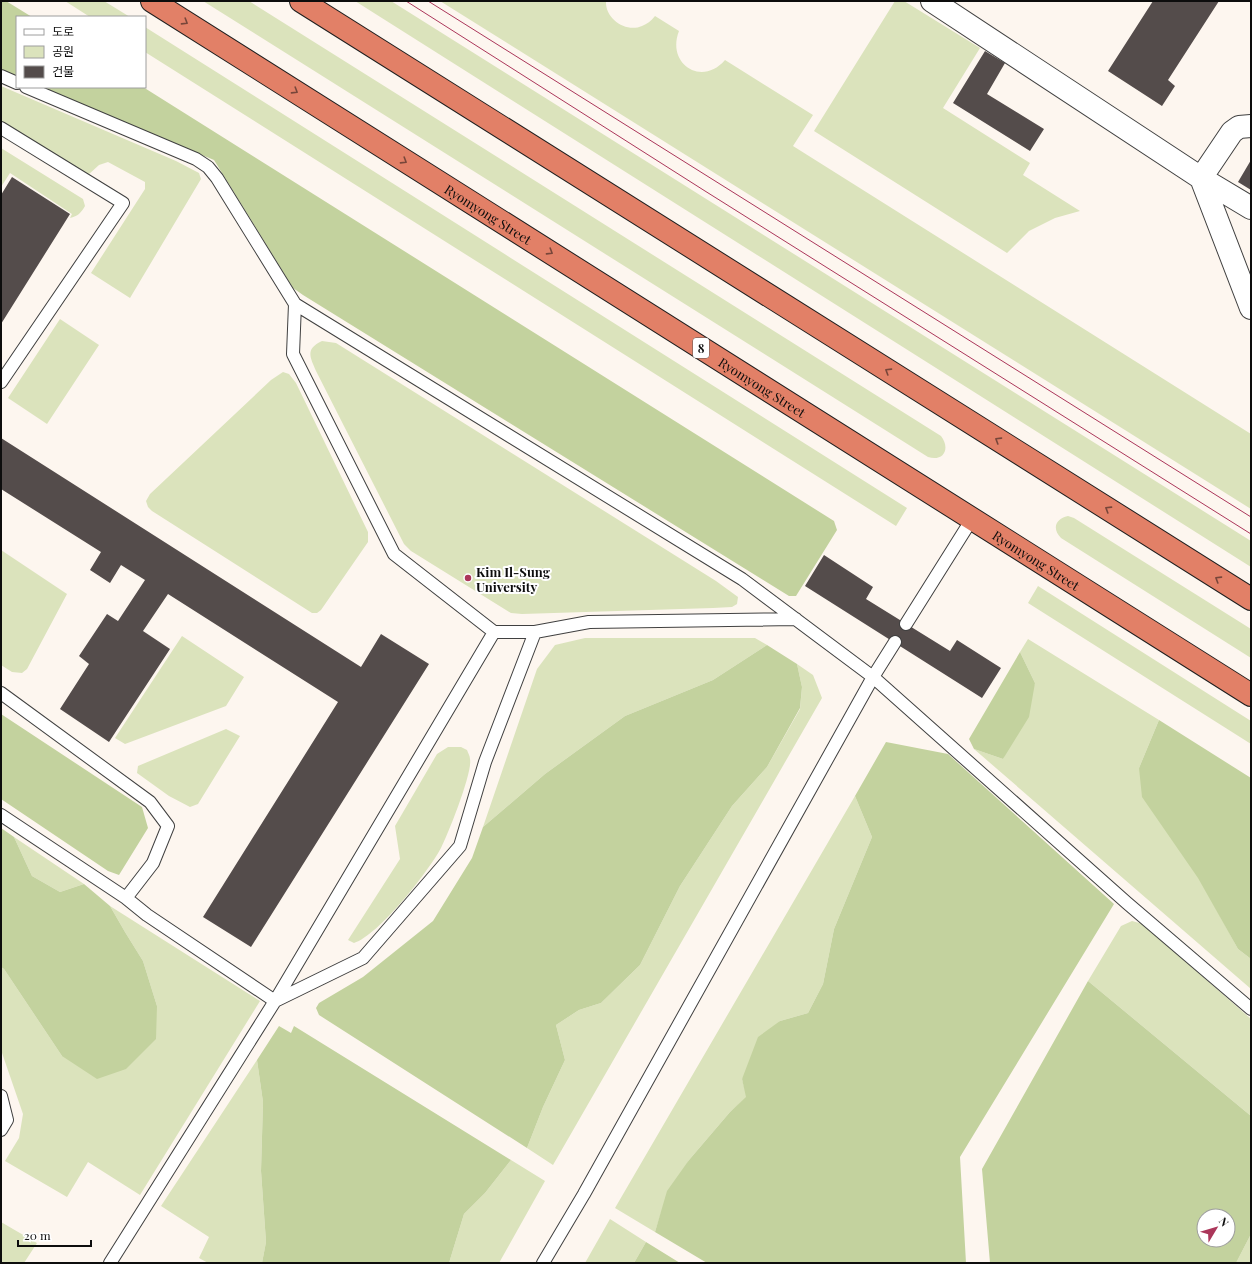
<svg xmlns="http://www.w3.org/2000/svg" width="1252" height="1264" viewBox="0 0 1252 1264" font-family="'Playfair Display','Noto Sans KR',serif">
  <rect width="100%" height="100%" fill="#fdf6ef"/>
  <path fill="#dbe3bc" d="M 65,1 L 104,1 L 130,17 L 90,17 Z
    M 203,1 L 249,1 L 941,436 C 951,449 943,462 928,457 Z
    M 355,1 L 391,1 L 1251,541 L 1251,567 Z
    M 440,1 L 606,1 C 605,19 626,33 642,26 C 647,24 651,21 655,16 L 679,31 C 666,64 702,87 725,60 L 813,115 L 793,146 L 1251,434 L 1251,509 Z
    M 895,1 L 904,1 L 980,48 L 943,108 L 1030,163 L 1023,175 L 1080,211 L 1055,218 L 1029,231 L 1007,253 L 814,131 Z
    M 145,27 L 907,508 L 896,526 L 145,52 Z
    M 1,86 L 176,161 L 199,173 L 201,179 L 130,298 L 91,273 L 145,189 L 145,182 L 108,162 L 99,165 L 88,175 L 1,123 Z
    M 1,148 L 83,199 L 85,206 C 81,213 78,216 70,218 L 72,214 L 10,173 L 1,187 Z
    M 60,319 L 99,345 L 47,424 L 8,398 Z
    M 322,341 L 336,343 L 716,581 L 738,597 L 737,604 L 732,607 L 713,608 L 522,614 L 511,613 L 411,551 L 404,544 L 316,371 C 310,357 305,349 322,341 Z
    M 283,372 L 289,374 L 296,383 L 368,532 L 368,542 L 321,610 L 317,613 L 312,613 L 152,511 L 148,507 L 146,501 L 150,494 L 271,380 Z
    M 1068,516 L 1074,518 L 1251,629 L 1251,658 L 1061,538 C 1052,529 1055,519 1068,516 Z
    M 1,550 L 67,594 L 27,669 L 22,673 L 12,672 L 1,665 Z
    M 1038,586 L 1251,721 L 1251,744 L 1028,603 Z
    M 182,636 L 244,677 L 226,706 L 125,744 L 115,738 Z
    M 585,638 L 755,638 L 767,645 L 713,680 L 625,716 L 545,774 L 483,827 L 537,669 L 555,645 Z
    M 1028,639 L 1159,720 L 1139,768 L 1238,949 L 1251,959 L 1251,989 L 974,749 L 1003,759 L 1035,683 L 1020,652 Z
    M 797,664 L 813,675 L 822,698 L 553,1165 L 527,1148 L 543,1107 L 565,1060 L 556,1025 L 579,1010 L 601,1003 L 640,965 L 680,886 L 732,806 L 767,767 L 800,709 L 802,687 Z
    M 226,729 L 240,736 L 198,804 L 190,807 L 169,796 L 137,773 L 138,766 Z
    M 448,747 L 461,747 L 467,750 C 468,753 470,756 470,759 C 473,772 448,834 441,848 C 428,872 379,935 354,943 L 348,940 L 400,859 L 395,826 L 437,754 Z
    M 855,796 L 872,837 L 834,929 L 823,984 L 808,1013 L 780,1021 L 742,1079 L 747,1097 L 730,1112 L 689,1160 L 661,1213 L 655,1232 L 615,1208 Z
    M 14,837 L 84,884 L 60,892 L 32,876 Z
    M 110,906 L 260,1001 L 140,1195 L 88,1162 L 67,1197 L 5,1161 L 19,1138 L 23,1114 L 1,1050 L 1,967 L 4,969 L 62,1056 L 157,1006 L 143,961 L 125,932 Z
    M 1132,921 L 1143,924 L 1251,1019 L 1251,1116 L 1088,981 L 1121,926 Z
    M 257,1060 L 263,1102 L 261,1171 L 266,1242 L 262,1263 L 208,1263 L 199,1258 L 209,1237 L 161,1206 Z
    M 511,1160 L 545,1181 L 499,1263 L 449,1263 L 464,1214 L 485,1193 Z
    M 610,1219 L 646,1242 L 634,1263 L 585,1263 Z
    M 1,1222 L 37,1243 L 24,1263 L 1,1263 Z
    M 1251,1234 L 1251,1263 L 1236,1263 Z"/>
  <path fill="#c3d29e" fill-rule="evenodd" d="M 1,1 L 6,1 L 32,17 L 17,17 L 17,79 L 1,72 Z
    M 37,87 L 143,87 L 834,521 L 837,530 L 796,596 L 789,596 L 303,295 L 293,288 L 214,160 Z
    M 767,645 L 797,664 L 802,687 L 800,708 L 767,767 L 732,806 L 680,886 L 640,965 L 601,1003 L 579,1010 L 556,1025 L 565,1060 L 543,1107 L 527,1148 L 319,1015 L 316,1008 L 319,1003 L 363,977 L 433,921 L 472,858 L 483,827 L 545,774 L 625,716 L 713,680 Z
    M 1020,652 L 1035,683 L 1029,717 L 1003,759 L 974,749 L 969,739 Z
    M 1,714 L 142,807 L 148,828 L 119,875 L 108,871 L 1,799 Z
    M 1159,720 L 1251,778 L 1251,959 L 1238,949 L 1198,878 L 1142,797 L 1139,768 Z
    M 886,742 L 948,754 L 1114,904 L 960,1157 L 966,1263 L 707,1263 L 655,1232 L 667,1191 L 689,1160 L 730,1112 L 746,1097 L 742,1079 L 758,1037 L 780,1021 L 808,1013 L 823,984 L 834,929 L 872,837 L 855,796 Z
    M 1,828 L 14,837 L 32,876 L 60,892 L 84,884 L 110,906 L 125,932 L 143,961 L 157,1006 L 156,1039 L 126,1069 L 97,1079 L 62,1056 L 4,969 L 1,967 Z
    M 1088,981 L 1251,1116 L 1251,1234 L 1236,1263 L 990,1263 L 982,1169 ZM 1204,1216 L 1228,1216 L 1228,1240 L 1204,1240 Z
    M 279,1026 L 291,1033 L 294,1026 L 511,1160 L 485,1193 L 464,1214 L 449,1263 L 262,1263 L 266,1242 L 261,1171 L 263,1102 L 257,1060 Z
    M 646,1242 L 680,1263 L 634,1263 Z"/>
  <path fill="#544c4b" d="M 1153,1 L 1219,1 L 1168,80 L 1175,86 L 1162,106 L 1108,71 Z
    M 985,51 L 1005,63 L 987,94 L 1044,129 L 1030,151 L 953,103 Z
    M 1251,160 L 1251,190 L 1238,182 Z
    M 12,177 L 70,214 L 1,324 L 1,195 Z
    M 1,438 L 361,667 L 381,634 L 429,664 L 251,947 L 203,917 L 338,702 L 168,594 L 143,631 L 170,649 L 109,742 L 60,709 L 89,664 L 79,656 L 107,614 L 118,621 L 145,580 L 121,565 L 110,583 L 90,570 L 101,552 L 1,489 Z
    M 824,555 L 873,587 L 866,599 L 950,651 L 957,640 L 1001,668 L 982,698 L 805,586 Z"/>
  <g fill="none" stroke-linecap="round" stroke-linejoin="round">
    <g stroke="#404040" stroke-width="14">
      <path id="lane" d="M 1,76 L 17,83
        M 26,87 L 196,159 L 208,167 L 217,178 L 295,304 L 742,579 L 873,677 L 1127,903 L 1251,1009
        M 1,128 L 123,203 L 1,382
        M 906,624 L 972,519
        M 494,632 L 535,632
        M 1,693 L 150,802 L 168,826 L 153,863 L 126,898
        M 1,815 L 126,898 L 147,915 L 275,1001 L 494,632 L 394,554 L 293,354 L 295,304
        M 1,1096 L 7,1120 L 1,1130
        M 110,1263 L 275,1001 L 363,958 L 460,846 L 485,762 L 535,632 L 589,622 L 796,619
        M 543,1263 L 584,1194 L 873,677 L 895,642"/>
    </g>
    <g stroke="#404040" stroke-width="24">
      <path id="street" d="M 932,1 L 1201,178 L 1251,208
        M 1251,126 L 1239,127 L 1232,132 L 1201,178 L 1251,308"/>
    </g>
    <g stroke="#1e1e1e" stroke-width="24">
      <g id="highway">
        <path id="s1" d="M 152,1 L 1251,695"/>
        <path d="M 301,1 L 1251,599"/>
      </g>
    </g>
    <use href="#lane" stroke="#fff" stroke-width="12"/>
    <use href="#street" stroke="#fff" stroke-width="22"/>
    <use href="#highway" stroke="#e28067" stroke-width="22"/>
    <path stroke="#ab365a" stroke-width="1" d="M 406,1 L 705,191 L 1251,534
      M 428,1 L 1251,517"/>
  </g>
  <defs><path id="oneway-chevron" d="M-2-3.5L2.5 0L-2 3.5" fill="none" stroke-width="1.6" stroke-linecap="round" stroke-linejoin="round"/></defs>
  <g stroke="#78463a">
    <use href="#oneway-chevron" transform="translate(185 22) rotate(32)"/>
    <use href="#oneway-chevron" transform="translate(295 91) rotate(32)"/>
    <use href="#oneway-chevron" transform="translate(404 161) rotate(32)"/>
    <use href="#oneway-chevron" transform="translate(550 252) rotate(32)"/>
    <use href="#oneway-chevron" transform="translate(888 371) rotate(-148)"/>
    <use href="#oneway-chevron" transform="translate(998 440) rotate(-148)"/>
    <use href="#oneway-chevron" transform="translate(1108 509) rotate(-148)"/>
    <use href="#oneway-chevron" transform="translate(1218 579) rotate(-148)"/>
  </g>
  <circle fill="#ab365a" stroke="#fff" stroke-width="1.5" cx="468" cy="578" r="4"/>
  <g text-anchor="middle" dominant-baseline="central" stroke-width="4" stroke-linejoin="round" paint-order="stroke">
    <rect fill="#fff" stroke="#565656" stroke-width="1" x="693" y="338" width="16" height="20" rx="3"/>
    <g font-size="12" font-weight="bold" fill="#0d0d0d">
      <text x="701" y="348">8</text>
    </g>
    <g font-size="13" fill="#0d0d0d" stroke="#fff">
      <text stroke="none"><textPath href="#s1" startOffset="398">Ryomyong Street</textPath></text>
      <text stroke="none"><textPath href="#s1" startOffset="722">Ryomyong Street</textPath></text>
      <text stroke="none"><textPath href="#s1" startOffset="1046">Ryomyong Street</textPath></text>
    </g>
    <g font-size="13" font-weight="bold" fill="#0d0d0d" stroke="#fff" text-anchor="start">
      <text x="476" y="571">Kim Il-Sung<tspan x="476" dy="15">University</tspan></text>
    </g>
  </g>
  <rect width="1252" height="1264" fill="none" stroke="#0d0d0d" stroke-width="4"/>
  <rect x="16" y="16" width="130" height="72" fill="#ffffff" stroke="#9e9e9e"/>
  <rect x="24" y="29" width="20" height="6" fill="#ffffff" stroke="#9e9e9e"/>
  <text x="52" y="36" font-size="12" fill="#0d0d0d">도로</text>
  <rect x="24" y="46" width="20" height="12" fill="#dbe3bc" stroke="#9e9e9e"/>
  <text x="52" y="56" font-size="12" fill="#0d0d0d">공원</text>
  <rect x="24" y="66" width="20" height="12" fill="#544c4b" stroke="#9e9e9e"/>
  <text x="52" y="76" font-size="12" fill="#0d0d0d">건물</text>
  <g transform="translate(1216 1228) rotate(52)"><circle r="19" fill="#ffffff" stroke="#9e9e9e"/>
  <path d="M0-3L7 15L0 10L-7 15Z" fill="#ab365a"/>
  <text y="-6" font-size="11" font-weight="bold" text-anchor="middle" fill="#0d0d0d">N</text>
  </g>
  <path d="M18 1240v6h73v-6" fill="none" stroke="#0d0d0d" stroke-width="2"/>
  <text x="24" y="1240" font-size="12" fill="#0d0d0d" stroke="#ffffff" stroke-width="3" paint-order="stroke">20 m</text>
</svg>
